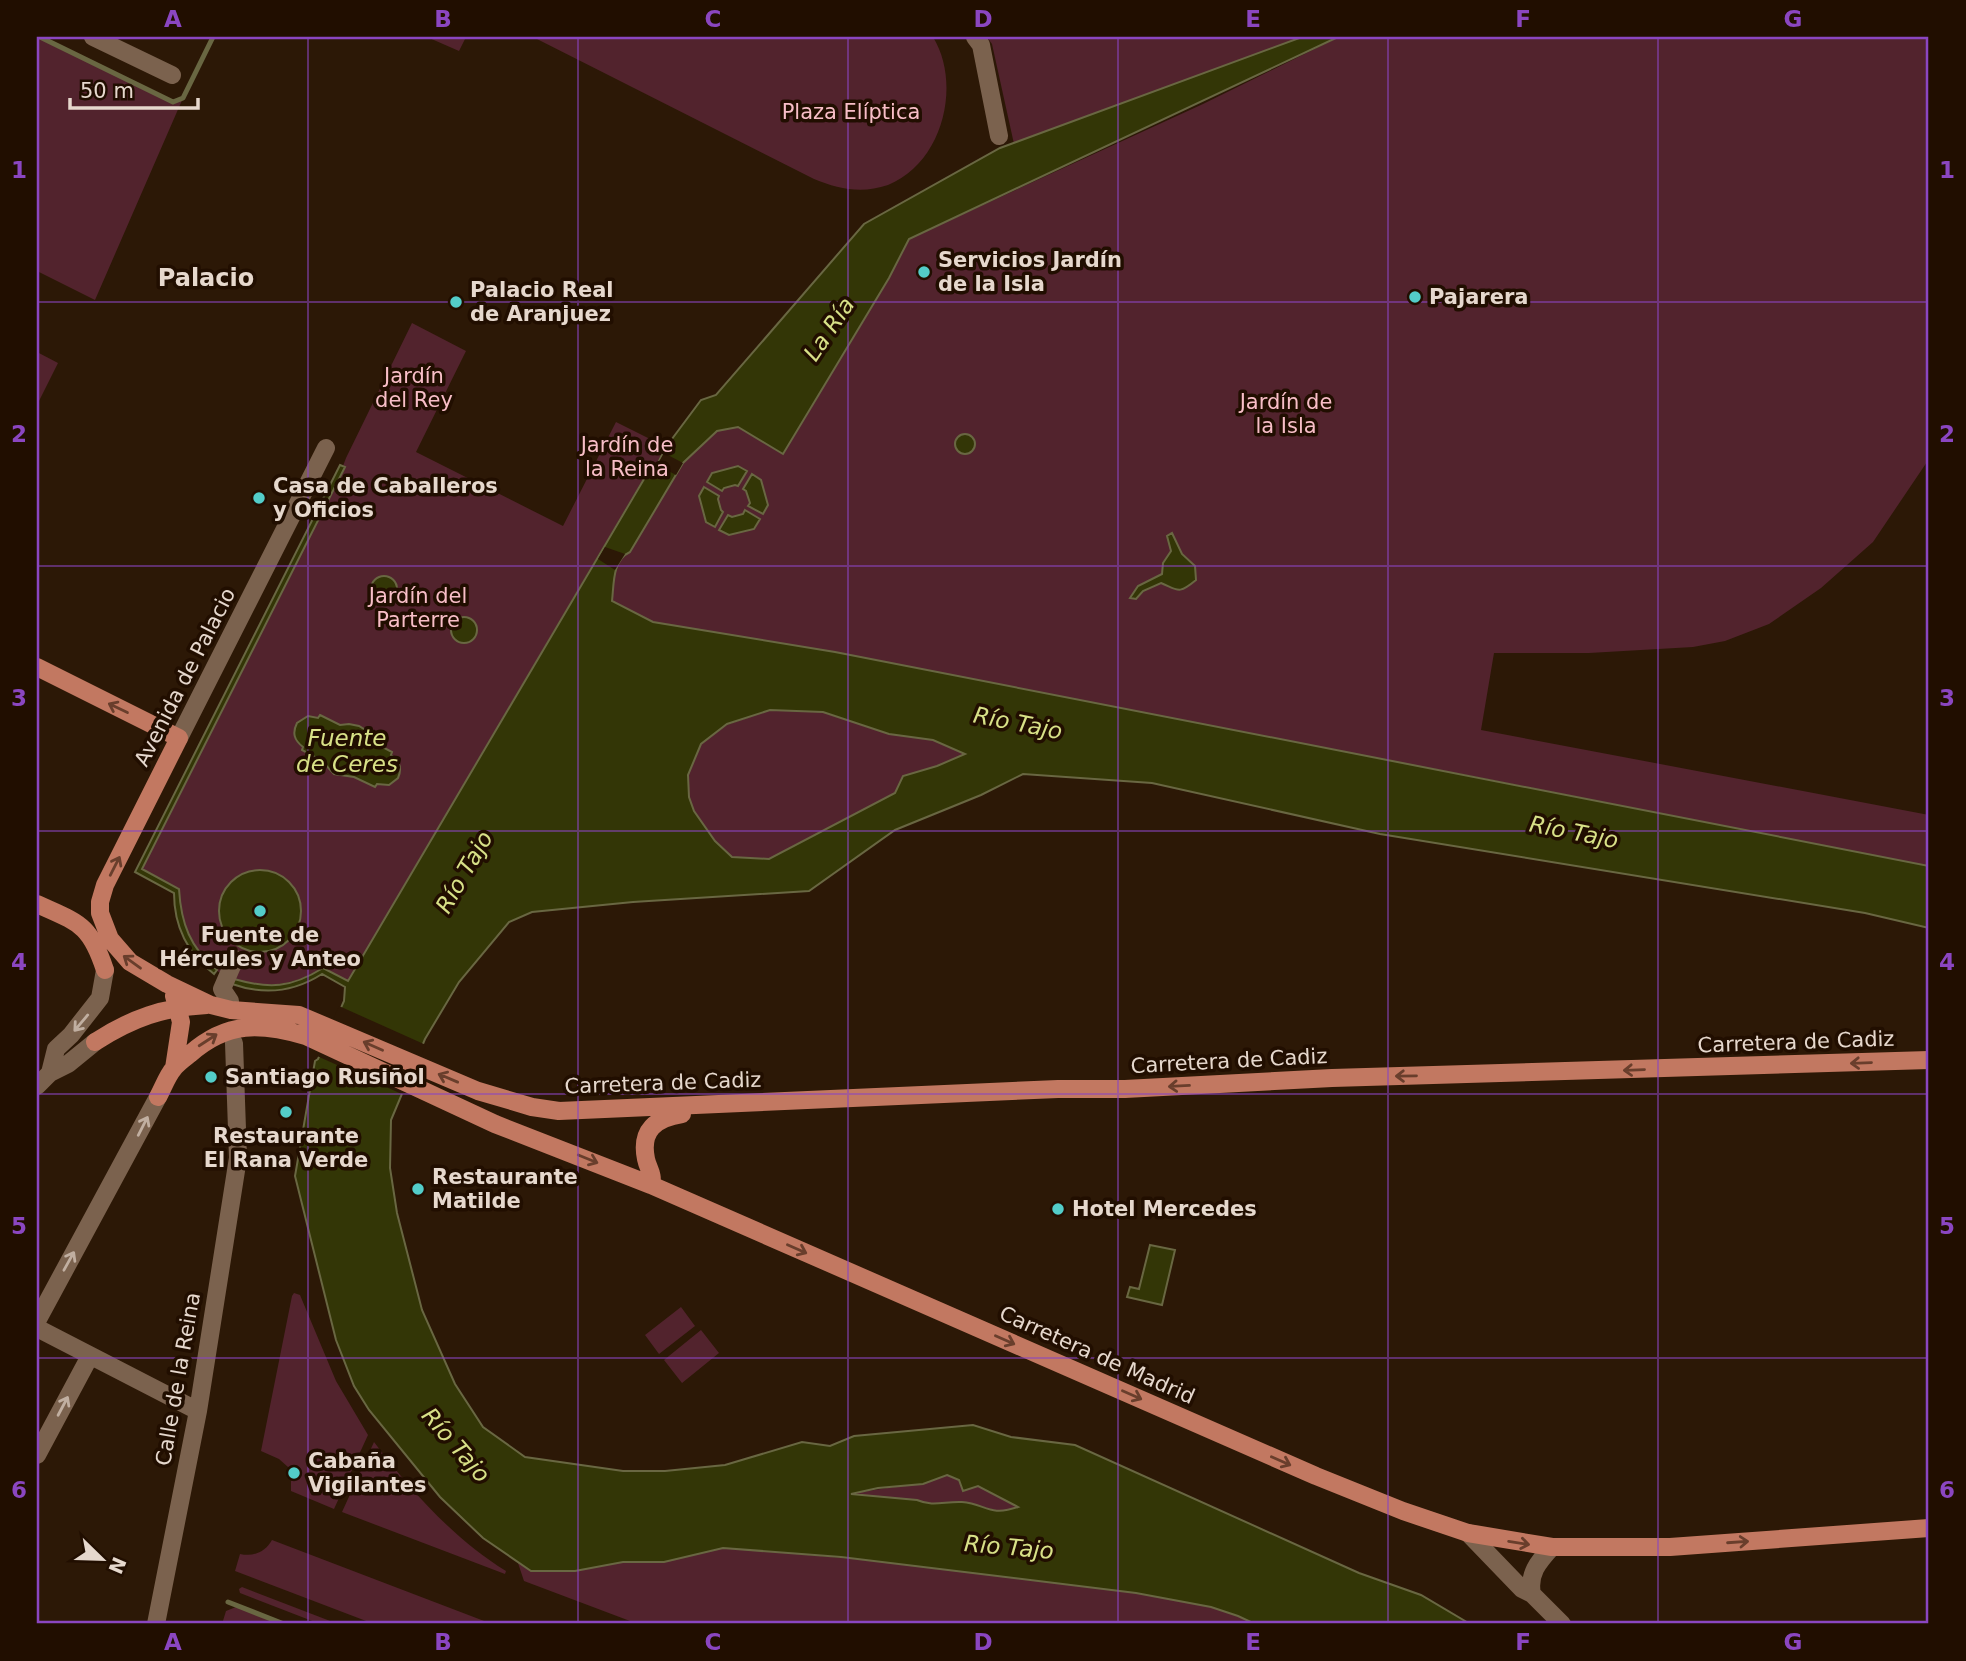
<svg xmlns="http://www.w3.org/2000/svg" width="1966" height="1661" viewBox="0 0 1966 1661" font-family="'DejaVu Sans',sans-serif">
  <rect width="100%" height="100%" fill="#2c1806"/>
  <path fill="#52232d" d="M 37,37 L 173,102 L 183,98 L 95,300 L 37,271 Z
    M 427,37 L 466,37 L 459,51 Z
    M 533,37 L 933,37 C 962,84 943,163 888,185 C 862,194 838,189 814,179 Z
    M 987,37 L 1302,37 L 1014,144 L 992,44 Z
    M 1339,37 L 1929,37 L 1929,459 L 1873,542 L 1821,588 L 1769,624 L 1725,641 L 1693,647 L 1589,653 L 1494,653 L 1481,730 L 1929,815 L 1929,866 L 1472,776 L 653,622 L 612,601 C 614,584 612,560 630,552 L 683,463 L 717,431 L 738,427 L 783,453 L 889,278 L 909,239 L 1203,104 Z
    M 412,323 L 466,351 L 416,452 L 563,526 L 616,422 L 666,447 L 657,465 L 646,474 L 348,981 L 323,968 C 273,999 205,988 184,927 C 180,915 180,902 179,889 L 142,869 L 345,467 L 343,466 L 346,458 Z
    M 37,352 L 58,363 L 37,405 Z
    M 770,710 L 823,712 L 889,734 L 933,740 L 966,754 L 937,766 L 895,793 L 769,859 L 732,857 L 715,841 L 693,811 L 689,797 L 688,775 L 701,744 L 727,725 Z
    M 294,1293 L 300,1295 L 336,1381 L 368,1435 L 334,1509 L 291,1491 L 291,1481 L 300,1479 L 301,1469 L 295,1465 L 288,1467 L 279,1459 L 261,1451 L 292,1296 Z
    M 681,1307 L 695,1326 L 659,1354 L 645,1335 Z
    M 701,1330 L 719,1353 L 682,1383 L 664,1360 Z
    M 374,1442 C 410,1490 454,1539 506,1571 L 505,1574 L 342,1512 Z
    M 947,1475 L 978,1486 L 1018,1507 L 1003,1512 L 963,1502 L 926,1504 L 917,1500 L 848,1495 C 881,1487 915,1487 947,1475 Z
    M 272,1540 L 492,1624 L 374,1624 L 235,1571 L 240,1554 C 254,1557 265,1552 272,1540 Z
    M 723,1548 C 839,1556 953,1569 1068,1584 C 1128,1592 1201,1597 1255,1624 L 638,1624 L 524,1581 L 518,1563 L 531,1571 L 575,1571 L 623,1562 L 664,1562 Z
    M 242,1587 L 338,1624 L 320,1624 L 240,1593 L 239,1589 Z
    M 236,1607 L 241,1608 L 281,1624 L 222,1624 L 226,1611 Z"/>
  <path fill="#333606" stroke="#696742" stroke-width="2" fill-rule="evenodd" d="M 1302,37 L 1338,37 L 909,239 L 889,278 L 783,454 L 738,427 L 717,431 L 683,463 L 630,552 C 612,560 614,585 612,601 L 653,622 L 835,652 L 1929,866 L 1929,928 L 1865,913 L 1380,834 L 1152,783 L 1023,774 L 981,795 L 895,830 L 809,891 L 633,902 L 532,912 L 509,922 L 459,982 L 425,1039 L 391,1120 L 390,1168 L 397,1213 L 422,1310 L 455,1384 L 483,1427 L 525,1457 L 623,1471 L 665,1471 L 725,1465 L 802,1442 L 830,1446 L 854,1436 L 973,1425 L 1011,1437 L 1075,1445 L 1359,1573 L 1421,1595 L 1470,1624 L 1255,1624 L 1238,1616 L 1211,1607 L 1136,1593 L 841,1557 L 723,1548 L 664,1562 L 623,1562 L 575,1571 L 531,1571 L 483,1538 L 440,1497 L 369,1410 L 354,1386 L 336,1340 L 295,1176 L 315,1061 L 318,1059 L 344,1001 L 345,987 L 322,974 C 294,992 263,995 232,984 L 234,979 C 269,989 291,988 323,968 L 348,981 L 647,474 L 657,465 L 666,447 L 701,400 L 716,395 L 864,224 L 1000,148 ZM 770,710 L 823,712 L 889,734 L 933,740 L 965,754 L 937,766 L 903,776 L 895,793 L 769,859 L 732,857 L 715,841 L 694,811 L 689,797 L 688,775 L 701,744 L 727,724 ZM 947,1475 L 959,1480 L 963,1491 L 978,1486 L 1018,1507 C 989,1517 986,1504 962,1502 C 945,1501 933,1507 917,1500 L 851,1494 L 878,1488 L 923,1484 Z
    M955 444a10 10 0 1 1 20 0a10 10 0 1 1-20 0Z
    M 340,465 L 345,467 L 142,869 L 179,889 C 181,923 190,948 217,970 L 214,974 C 187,953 174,927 174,893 L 135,872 Z
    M 738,466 L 747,471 L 738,486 L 735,485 L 724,488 L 722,491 L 707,482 L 712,473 Z
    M 752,474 L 761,480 L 768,505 L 763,514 L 748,506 L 750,503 L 746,491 L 743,489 Z
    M 704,487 L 719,496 L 718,499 L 721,510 L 723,512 L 715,527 L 706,522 L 699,496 Z
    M 745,510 L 760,519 L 754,529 L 729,535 L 719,530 L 728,515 L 732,517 L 743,514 Z
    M 1172,533 L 1182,554 L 1195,566 L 1196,580 C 1178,595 1178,590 1161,583 L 1143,591 L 1136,599 L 1130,598 L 1138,586 L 1162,574 L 1163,563 L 1171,551 L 1167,536 Z
    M371 589a13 13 0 1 1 26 0a13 13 0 1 1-26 0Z
    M451 630a13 13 0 1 1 26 0a13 13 0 1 1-26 0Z
    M 320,715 L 340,725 L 349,724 L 359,726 L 367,731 L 373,742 L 392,752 L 391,755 C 400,761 402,769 398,778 L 389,785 L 377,784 L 375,787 L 354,777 L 334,774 L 322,761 L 302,750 L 303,747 C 294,740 292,733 297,723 L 308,716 L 318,718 Z
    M219 911a41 41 0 1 1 82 0a41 41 0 1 1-82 0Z
    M 1150,1245 L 1175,1250 L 1162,1305 L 1127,1297 L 1130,1287 L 1139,1289 Z"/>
  <path fill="#2c1806" d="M 664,453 L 683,463 L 676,475 L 657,465 Z
    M 605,547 L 625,554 L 615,570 L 598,559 Z
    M 339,1006 L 426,1045 L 404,1095 L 317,1056 Z"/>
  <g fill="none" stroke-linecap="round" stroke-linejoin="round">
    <path stroke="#696742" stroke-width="5" d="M 40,37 L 173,102 L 183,98 L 213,37
      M 228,1602 L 284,1624"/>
    <path stroke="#7b624e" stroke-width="18" d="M 93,37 L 172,75
      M 975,37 L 981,45 L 999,136
      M 179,738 L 326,448
      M 230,1001 L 222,989 L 235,959
      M 50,1073 L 56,1049 L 71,1035 L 100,998 L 105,970
      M 37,1086 L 50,1073 L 68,1064 L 95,1042
      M 37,1321 L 158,1097
      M 37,1328 L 198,1411
      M 37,1455 L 90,1356
      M 1468,1533 L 1522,1589 L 1532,1594 L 1562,1624
      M 1532,1594 C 1528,1574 1538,1562 1552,1547
      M 156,1624 L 198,1411 L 238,1158 L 234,1043"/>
    <path stroke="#c27861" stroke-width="18" d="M 37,667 L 179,738 L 105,885 L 100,902 L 100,913 L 110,939 L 130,962 L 167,984 L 211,1005 L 231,1010 L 299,1015 L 478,1091 L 532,1107 L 559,1111 L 1058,1089 L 1125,1089 L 1332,1078 L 1929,1060
      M 37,904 C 79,923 90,924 105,970
      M 95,1042 C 132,1018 164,1007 207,1005
      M 174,1068 L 181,1022 L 174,996
      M 158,1097 C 163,1088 167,1076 174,1068 C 178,1063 185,1058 190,1054 C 227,1021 261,1023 306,1036 L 495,1124 L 651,1185 L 1316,1476 L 1403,1511 L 1468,1533 L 1552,1547 L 1670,1547 L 1929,1528
      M 651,1185 C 654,1174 648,1169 646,1159 C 640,1130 656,1118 682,1114"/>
  </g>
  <defs><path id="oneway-shaft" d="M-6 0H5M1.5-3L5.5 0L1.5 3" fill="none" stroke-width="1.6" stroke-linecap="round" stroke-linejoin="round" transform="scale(1.75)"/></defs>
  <g stroke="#693e2c">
    <use href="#oneway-shaft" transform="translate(118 708) rotate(-154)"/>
    <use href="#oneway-shaft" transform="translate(115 866) rotate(-63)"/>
    <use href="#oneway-shaft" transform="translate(132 962) rotate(-144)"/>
    <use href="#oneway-shaft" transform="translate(208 1040) rotate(-33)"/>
    <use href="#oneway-shaft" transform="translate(373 1046) rotate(-156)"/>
    <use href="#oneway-shaft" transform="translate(1861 1063) rotate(178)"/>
    <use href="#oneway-shaft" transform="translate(1634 1070) rotate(178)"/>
    <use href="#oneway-shaft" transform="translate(1406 1076) rotate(179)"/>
    <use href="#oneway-shaft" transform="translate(448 1078) rotate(-157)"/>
    <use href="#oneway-shaft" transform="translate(1179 1086) rotate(177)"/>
    <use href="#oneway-shaft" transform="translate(588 1159) rotate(22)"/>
    <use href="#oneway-shaft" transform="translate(797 1249) rotate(24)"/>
    <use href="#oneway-shaft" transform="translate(1005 1340) rotate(24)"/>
    <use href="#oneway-shaft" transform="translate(1132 1395) rotate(24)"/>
    <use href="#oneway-shaft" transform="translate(1281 1461) rotate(24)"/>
    <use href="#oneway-shaft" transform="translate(1738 1542) rotate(-4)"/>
    <use href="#oneway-shaft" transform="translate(1519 1543) rotate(9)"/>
  </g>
  <g stroke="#c1afa1">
    <use href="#oneway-shaft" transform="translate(81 1023) rotate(130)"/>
    <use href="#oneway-shaft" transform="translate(143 1126) rotate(-63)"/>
    <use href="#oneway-shaft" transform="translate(69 1261) rotate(-61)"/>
    <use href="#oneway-shaft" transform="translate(63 1406) rotate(-62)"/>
  </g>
  <path fill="none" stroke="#8b46c1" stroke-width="2" stroke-opacity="0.55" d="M 308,37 L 308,1624M 578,37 L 578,1624M 848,37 L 848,1624M 1118,37 L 1118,1624M 1388,37 L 1388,1624M 1658,37 L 1658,1624M 37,302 L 1929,302M 37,566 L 1929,566M 37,831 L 1929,831M 37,1094 L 1929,1094M 37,1358 L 1929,1358"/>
  <g fill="#53cdc9" stroke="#210e00" stroke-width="2.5">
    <circle cx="924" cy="272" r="7"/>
    <circle cx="1415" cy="297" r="7"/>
    <circle cx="456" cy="302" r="7"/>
    <circle cx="259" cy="498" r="7"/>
    <circle cx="260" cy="911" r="7"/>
    <circle cx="211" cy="1077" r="7"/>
    <circle cx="286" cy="1112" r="7"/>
    <circle cx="418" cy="1189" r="7"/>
    <circle cx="1058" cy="1209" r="7"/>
    <circle cx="294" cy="1473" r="7"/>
  </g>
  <g text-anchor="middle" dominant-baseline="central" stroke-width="7" stroke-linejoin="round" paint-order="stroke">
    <g font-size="21" fill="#f8bec7" stroke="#210e00">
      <text x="851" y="112">Plaza Elíptica</text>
      <text x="414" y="376">Jardín<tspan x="414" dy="24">del Rey</tspan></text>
      <text x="1286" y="402">Jardín de<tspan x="1286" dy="24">la Isla</tspan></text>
      <text x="627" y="445">Jardín de<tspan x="627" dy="24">la Reina</tspan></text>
      <text x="418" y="596">Jardín del<tspan x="418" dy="24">Parterre</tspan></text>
    </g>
    <g font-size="21" font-weight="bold" fill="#e6d8cd" stroke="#210e00" text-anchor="start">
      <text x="938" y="260">Servicios Jardín<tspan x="938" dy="24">de la Isla</tspan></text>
      <text x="470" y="290">Palacio Real<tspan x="470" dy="24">de Aranjuez</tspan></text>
      <text x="1429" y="297">Pajarera</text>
      <text x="273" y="486">Casa de Caballeros<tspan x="273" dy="24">y Oficios</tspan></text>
      <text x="260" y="935" text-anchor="middle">Fuente de<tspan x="260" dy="24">Hércules y Anteo</tspan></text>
      <text x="225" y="1077">Santiago Rusiñol</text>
      <text x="286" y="1136" text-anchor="middle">Restaurante<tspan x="286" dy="24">El Rana Verde</tspan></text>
      <text x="432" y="1177">Restaurante<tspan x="432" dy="24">Matilde</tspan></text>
      <text x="1072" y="1209">Hotel Mercedes</text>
      <text x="308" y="1461">Cabaña<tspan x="308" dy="24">Vigilantes</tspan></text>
    </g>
    <g font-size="21" fill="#e6d8cd" stroke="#210e00">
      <text transform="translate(185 677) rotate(-63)">Avenida de Palacio</text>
      <text transform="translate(1796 1042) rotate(-2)">Carretera de Cadiz</text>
      <text transform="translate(1229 1061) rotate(-3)">Carretera de Cadiz</text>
      <text transform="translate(663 1083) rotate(-2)">Carretera de Cadiz</text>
      <text transform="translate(1097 1355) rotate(24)">Carretera de Madrid</text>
      <text transform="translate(178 1379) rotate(-80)">Calle de la Reina</text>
    </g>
    <g font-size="23" font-style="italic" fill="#d8e187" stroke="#210e00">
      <text transform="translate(829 329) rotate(-56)">La Ría</text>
      <text transform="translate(1018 723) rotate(11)">Río Tajo</text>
      <text x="347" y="738">Fuente<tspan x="347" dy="26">de Ceres</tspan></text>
      <text transform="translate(1574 832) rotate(11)">Río Tajo</text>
      <text transform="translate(464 872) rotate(-60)">Río Tajo</text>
      <text transform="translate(456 1445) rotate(49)">Río Tajo</text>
      <text transform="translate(1009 1547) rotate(5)">Río Tajo</text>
    </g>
    <g font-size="24" font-weight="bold" fill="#e6d8cd" stroke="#210e00">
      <text x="206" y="278">Palacio</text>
    </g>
  </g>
  <rect width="1966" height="1661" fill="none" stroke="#210e00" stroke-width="77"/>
  <g transform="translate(102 1559) rotate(113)" stroke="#210e00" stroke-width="5" paint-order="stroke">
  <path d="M0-5L12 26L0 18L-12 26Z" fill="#e6d8cd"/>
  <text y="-10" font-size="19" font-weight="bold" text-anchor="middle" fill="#e6d8cd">N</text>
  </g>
  <path d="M70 98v10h128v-10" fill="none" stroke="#e6d8cd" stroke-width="3.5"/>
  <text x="80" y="98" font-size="21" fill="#e6d8cd" stroke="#210e00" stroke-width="5" paint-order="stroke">50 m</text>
  <rect x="38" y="38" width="1889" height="1584" fill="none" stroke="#8b46c1" stroke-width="2.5"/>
  <g font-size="23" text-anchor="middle" font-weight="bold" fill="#8b46c1">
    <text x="173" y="27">A</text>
    <text x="443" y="27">B</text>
    <text x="713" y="27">C</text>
    <text x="983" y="27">D</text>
    <text x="1253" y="27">E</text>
    <text x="1523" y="27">F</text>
    <text x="1793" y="27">G</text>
    <text x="19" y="178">1</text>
    <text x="1947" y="178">1</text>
    <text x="19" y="442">2</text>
    <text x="1947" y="442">2</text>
    <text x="19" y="706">3</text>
    <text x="1947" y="706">3</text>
    <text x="19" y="970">4</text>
    <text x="1947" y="970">4</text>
    <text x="19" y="1234">5</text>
    <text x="1947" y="1234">5</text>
    <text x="19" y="1498">6</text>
    <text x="1947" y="1498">6</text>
    <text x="173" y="1650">A</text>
    <text x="443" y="1650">B</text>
    <text x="713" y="1650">C</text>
    <text x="983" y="1650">D</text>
    <text x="1253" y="1650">E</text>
    <text x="1523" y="1650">F</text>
    <text x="1793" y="1650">G</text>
  </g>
</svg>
